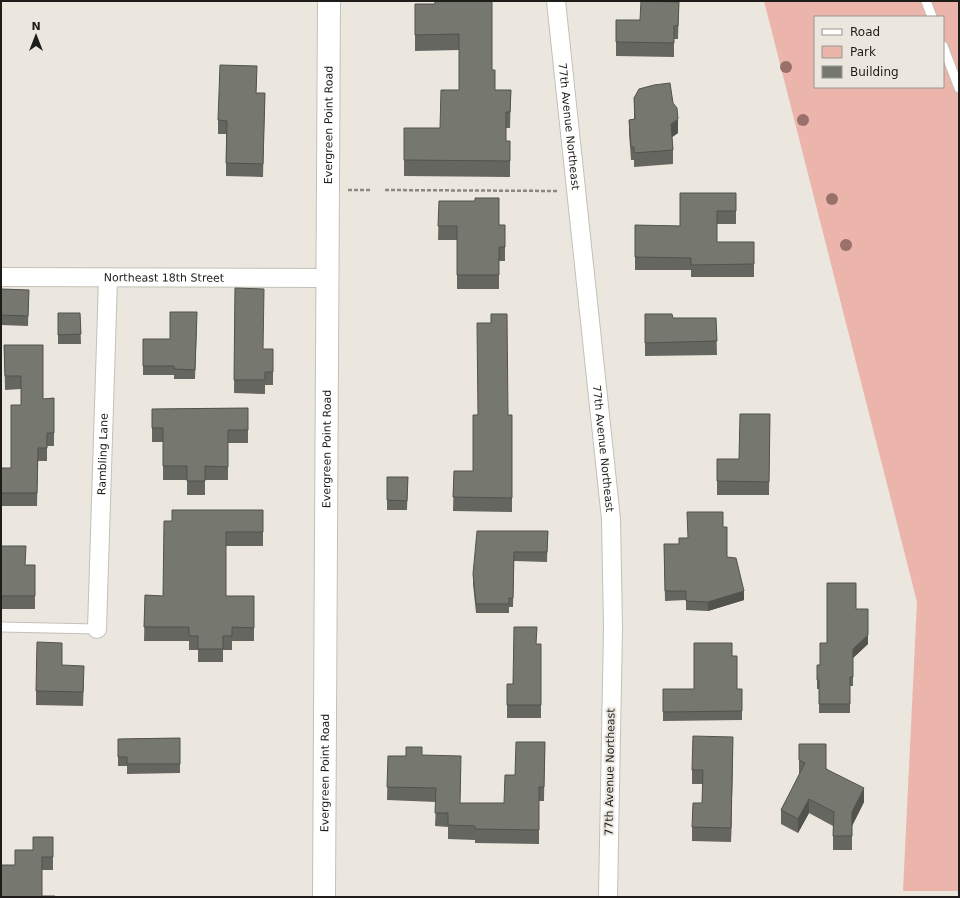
<svg xmlns="http://www.w3.org/2000/svg" width="960" height="898" viewBox="0 0 960 898" font-family="'DejaVu Sans',sans-serif">
  <rect width="100%" height="100%" fill="#ebe7df"/>
  <path fill="#ebb5ac" fill-rule="evenodd" d="M 764,1 L 959,1 L 959,891 L 903,891 L 917,602 ZM 815,17 L 943,17 L 943,87 L 815,87 Z"/>
  <g fill="none" stroke-linecap="round" stroke-linejoin="round">
    <g stroke="#c4c0b8" stroke-width="11">
      <path id="lane" d="M 926,1 L 932,17
        M 943,46 L 959,88
        M 1,627 L 97,629"/>
    </g>
    <g stroke="#c4c0b8" stroke-width="20">
      <g id="street">
        <path id="s1" d="M 556,1 L 611,519 L 613,628 L 608,897"/>
        <path id="s2" d="M 1,277 L 326,278"/>
        <path id="s3" d="M 97,629 L 108,279"/>
      </g>
    </g>
    <g stroke="#c4c0b8" stroke-width="24">
      <g id="secondary">
        <path id="s4" d="M 324,897 L 329,1"/>
      </g>
    </g>
    <path stroke="#8b8883" stroke-width="2.5" stroke-dasharray="4 2" stroke-linecap="butt" d="M 348,190 L 370,190
      M 385,190 L 559,191"/>
    <use href="#lane" stroke="#fff" stroke-width="9"/>
    <use href="#street" stroke="#fff" stroke-width="18"/>
    <use href="#secondary" stroke="#fff" stroke-width="22"/>
  </g>
  <g fill="#99716a">
    <circle cx="786" cy="67" r="6"/>
    <circle cx="803" cy="120" r="6"/>
    <circle cx="832" cy="199" r="6"/>
    <circle cx="846" cy="245" r="6"/>
  </g>
  <path fill="#65665f" d="M 661,1 L 679,2 L 678,39 L 674,39 L 674,57 L 616,56 L 616,20 L 640,20 Z
    M 415,4 L 435,4 L 492,70 L 495,90 L 511,90 L 510,128 L 506,128 L 506,141 L 510,141 L 510,177 L 404,176 L 404,128 L 440,128 L 459,90 L 459,50 L 415,51 Z
    M 257,80 L 256,93 L 265,93 L 263,177 L 226,176 L 226,134 L 218,134 L 218,120 Z
    M 634,98 L 678,133 L 672,137 L 673,150 L 673,164 L 634,167 L 634,160 L 631,160 L 629,133 L 629,120 L 634,119 Z
    M 736,193 L 736,224 L 717,224 L 717,242 L 754,242 L 754,277 L 691,277 L 691,270 L 635,270 L 635,225 L 680,226 Z
    M 439,201 L 499,225 L 505,225 L 505,261 L 499,261 L 499,289 L 457,289 L 457,240 L 438,240 Z
    M 235,288 L 263,349 L 273,349 L 273,385 L 265,385 L 265,394 L 234,393 Z
    M 1,289 L 29,290 L 28,326 L 1,325 Z
    M 58,313 L 80,313 L 81,344 L 58,344 Z
    M 645,314 L 673,318 L 716,318 L 717,355 L 645,356 Z
    M 197,322 L 195,379 L 174,379 L 174,375 L 143,375 L 143,339 L 170,339 Z
    M 4,345 L 43,399 L 54,398 L 54,446 L 47,446 L 47,461 L 38,461 L 37,506 L 1,506 L 1,468 L 11,468 L 21,405 L 21,389 L 5,390 Z
    M 248,408 L 248,443 L 228,443 L 228,480 L 205,480 L 205,495 L 187,495 L 187,480 L 163,480 L 163,442 L 152,442 L 152,409 Z
    M 770,414 L 769,495 L 717,495 L 717,459 L 739,459 Z
    M 508,415 L 512,415 L 512,512 L 453,511 L 454,471 L 473,471 Z
    M 387,477 L 408,477 L 407,510 L 387,510 Z
    M 263,510 L 263,546 L 226,546 L 226,596 L 254,596 L 254,641 L 232,641 L 232,650 L 223,650 L 223,662 L 198,662 L 198,650 L 189,650 L 189,641 L 144,641 L 145,595 L 163,596 L 172,521 Z
    M 723,527 L 727,557 L 744,600 L 708,611 L 686,610 L 686,600 L 665,601 L 664,544 L 679,544 L 687,538 Z
    M 548,531 L 547,562 L 514,561 L 513,607 L 509,607 L 509,613 L 476,613 L 473,584 L 473,574 Z
    M 1,546 L 25,565 L 35,565 L 35,609 L 1,609 Z
    M 856,609 L 868,644 L 853,658 L 853,686 L 850,686 L 850,713 L 819,713 L 819,689 L 817,689 L 817,665 L 820,665 L 827,643 Z
    M 537,644 L 541,644 L 541,718 L 507,718 L 507,684 L 513,684 Z
    M 732,656 L 737,689 L 742,689 L 742,720 L 663,721 L 663,689 L 694,689 Z
    M 84,680 L 83,706 L 36,705 L 36,691 Z
    M 180,738 L 180,773 L 127,774 L 127,766 L 118,766 L 118,739 Z
    M 545,742 L 544,801 L 539,801 L 539,844 L 475,843 L 475,840 L 448,839 L 448,827 L 435,826 L 436,802 L 387,800 L 388,756 L 406,756 L 422,755 L 461,769 L 460,803 L 504,803 L 515,775 Z
    M 799,744 L 864,802 L 852,826 L 852,850 L 833,850 L 833,826 L 809,813 L 798,833 L 781,824 L 781,810 L 800,774 L 799,774 Z
    M 733,751 L 731,842 L 692,841 L 692,827 L 702,803 L 703,784 L 692,784 L 692,770 Z
    M 53,837 L 53,870 L 42,870 L 1,897 L 15,865 Z"/>
  <path fill="#53534e" d="M 678,119 L 678,133 L 671,138 L 671,124 Z
    M 744,591 L 744,600 L 708,611 L 708,602 Z
    M 868,635 L 868,644 L 853,658 L 853,649 Z
    M 733,737 L 733,751 L 731,842 L 731,828 Z
    M 864,788 L 864,802 L 852,826 L 852,812 Z
    M 809,799 L 809,813 L 798,833 L 798,819 Z"/>
  <path fill="#76776f" stroke="#53534e" d="M 435,1 L 492,1 L 492,70 L 495,70 L 495,90 L 511,90 L 510,112 L 506,112 L 506,141 L 510,141 L 510,161 L 404,160 L 404,128 L 440,128 L 441,90 L 459,90 L 459,34 L 415,35 L 415,4 L 435,4 Z
    M 641,1 L 679,2 L 678,26 L 674,26 L 674,43 L 616,42 L 616,20 L 640,20 Z
    M 220,65 L 257,66 L 256,93 L 265,93 L 263,164 L 226,163 L 227,121 L 218,120 Z
    M 670,83 L 673,103 L 677,108 L 678,119 L 671,124 L 673,150 L 634,153 L 634,147 L 631,147 L 629,120 L 635,119 L 634,98 L 639,89 L 654,85 Z
    M 680,193 L 736,193 L 736,211 L 717,211 L 717,242 L 754,242 L 754,264 L 691,265 L 691,258 L 635,257 L 635,225 L 680,226 Z
    M 475,198 L 499,198 L 499,225 L 505,225 L 505,247 L 499,247 L 499,275 L 457,275 L 457,226 L 438,226 L 439,201 L 475,201 Z
    M 235,288 L 264,289 L 263,349 L 273,349 L 273,372 L 265,372 L 265,380 L 234,380 Z
    M 1,289 L 29,290 L 28,316 L 1,315 Z
    M 170,312 L 197,312 L 195,370 L 174,369 L 174,366 L 143,366 L 143,339 L 170,339 Z
    M 58,313 L 80,313 L 81,334 L 58,335 Z
    M 491,314 L 507,314 L 508,415 L 512,415 L 512,498 L 453,497 L 454,471 L 473,471 L 473,415 L 478,415 L 477,323 L 491,323 Z
    M 645,314 L 672,314 L 673,318 L 716,318 L 717,341 L 645,343 Z
    M 4,345 L 43,345 L 43,399 L 54,398 L 54,433 L 47,433 L 47,448 L 38,448 L 37,493 L 1,493 L 1,468 L 11,468 L 11,405 L 21,405 L 21,376 L 5,376 Z
    M 248,408 L 248,430 L 228,430 L 228,467 L 205,466 L 205,481 L 187,481 L 187,466 L 163,466 L 163,428 L 152,428 L 152,409 Z
    M 740,414 L 770,414 L 769,482 L 717,481 L 717,459 L 739,459 Z
    M 387,477 L 408,477 L 407,501 L 387,500 Z
    M 172,510 L 263,510 L 263,532 L 226,532 L 226,596 L 254,596 L 254,628 L 232,627 L 232,636 L 223,636 L 223,649 L 198,649 L 198,636 L 189,636 L 189,627 L 144,627 L 145,595 L 163,596 L 164,521 L 172,521 Z
    M 687,512 L 723,512 L 723,527 L 727,527 L 727,557 L 736,558 L 744,591 L 708,602 L 686,601 L 686,591 L 665,591 L 664,544 L 679,544 L 679,538 L 688,538 Z
    M 477,531 L 548,531 L 547,552 L 514,552 L 513,598 L 509,598 L 509,604 L 476,604 L 473,574 Z
    M 1,546 L 26,546 L 25,565 L 35,565 L 35,596 L 1,596 Z
    M 827,583 L 856,583 L 856,609 L 868,609 L 868,635 L 853,649 L 853,677 L 850,677 L 850,704 L 819,704 L 819,680 L 817,680 L 817,665 L 820,665 L 820,643 L 827,643 Z
    M 514,627 L 537,627 L 536,644 L 541,644 L 541,705 L 507,705 L 507,684 L 513,684 Z
    M 37,642 L 62,643 L 62,665 L 84,666 L 83,692 L 36,691 Z
    M 694,643 L 732,643 L 732,656 L 737,656 L 737,689 L 742,689 L 742,711 L 663,712 L 663,689 L 694,689 Z
    M 693,736 L 733,737 L 731,828 L 692,827 L 693,803 L 702,803 L 703,770 L 692,770 Z
    M 180,738 L 180,764 L 127,764 L 127,757 L 118,757 L 118,739 Z
    M 516,742 L 545,742 L 544,787 L 539,787 L 539,830 L 475,829 L 475,826 L 448,825 L 448,813 L 435,813 L 436,788 L 387,787 L 388,756 L 406,756 L 406,747 L 422,747 L 422,755 L 461,756 L 460,803 L 504,803 L 505,775 L 515,775 Z
    M 799,744 L 826,744 L 826,769 L 864,788 L 852,812 L 852,836 L 833,836 L 834,812 L 809,799 L 798,819 L 781,810 L 805,763 L 799,760 Z
    M 33,837 L 53,837 L 53,857 L 42,857 L 42,896 L 55,896 L 55,897 L 1,897 L 1,865 L 15,865 L 15,850 L 33,850 Z"/>
  <g text-anchor="middle" dominant-baseline="central" stroke-width="4" stroke-linejoin="round" paint-order="stroke">
    <g font-size="11" fill="#1e1d1a" stroke="#ebe7df">
      <text stroke="none"><textPath href="#s4" startOffset="772">Evergreen Point Road</textPath></text>
      <text stroke="none"><textPath href="#s1" startOffset="126">77th Avenue Northeast</textPath></text>
      <text stroke="none"><textPath href="#s2" startOffset="163">Northeast 18th Street</textPath></text>
      <text stroke="none"><textPath href="#s1" startOffset="450">77th Avenue Northeast</textPath></text>
      <text stroke="none"><textPath href="#s4" startOffset="448">Evergreen Point Road</textPath></text>
      <text stroke="none"><textPath href="#s3" startOffset="175">Rambling Lane</textPath></text>
      <text transform="translate(610 772) rotate(-89)">77th Avenue Northeast</text>
      <text stroke="none"><textPath href="#s4" startOffset="124">Evergreen Point Road</textPath></text>
    </g>
  </g>
  <rect width="960" height="898" fill="none" stroke="#1e1d1a" stroke-width="4"/>
  <rect x="814" y="16" width="130" height="72" fill="#ebe7df" stroke="#999690"/>
  <rect x="822" y="29" width="20" height="6" fill="#ffffff" stroke="#999690"/>
  <text x="850" y="36" font-size="12" fill="#1e1d1a">Road</text>
  <rect x="822" y="46" width="20" height="12" fill="#ebb5ac" stroke="#999690"/>
  <text x="850" y="56" font-size="12" fill="#1e1d1a">Park</text>
  <rect x="822" y="66" width="20" height="12" fill="#76776f" stroke="#999690"/>
  <text x="850" y="76" font-size="12" fill="#1e1d1a">Building</text>
  <g transform="translate(36 36)" stroke="#ebe7df" stroke-width="3" paint-order="stroke">
  <path d="M0-3L7 15L0 10L-7 15Z" fill="#1e1d1a"/>
  <text y="-6" font-size="11" font-weight="bold" text-anchor="middle" fill="#1e1d1a">N</text>
  </g>
</svg>
